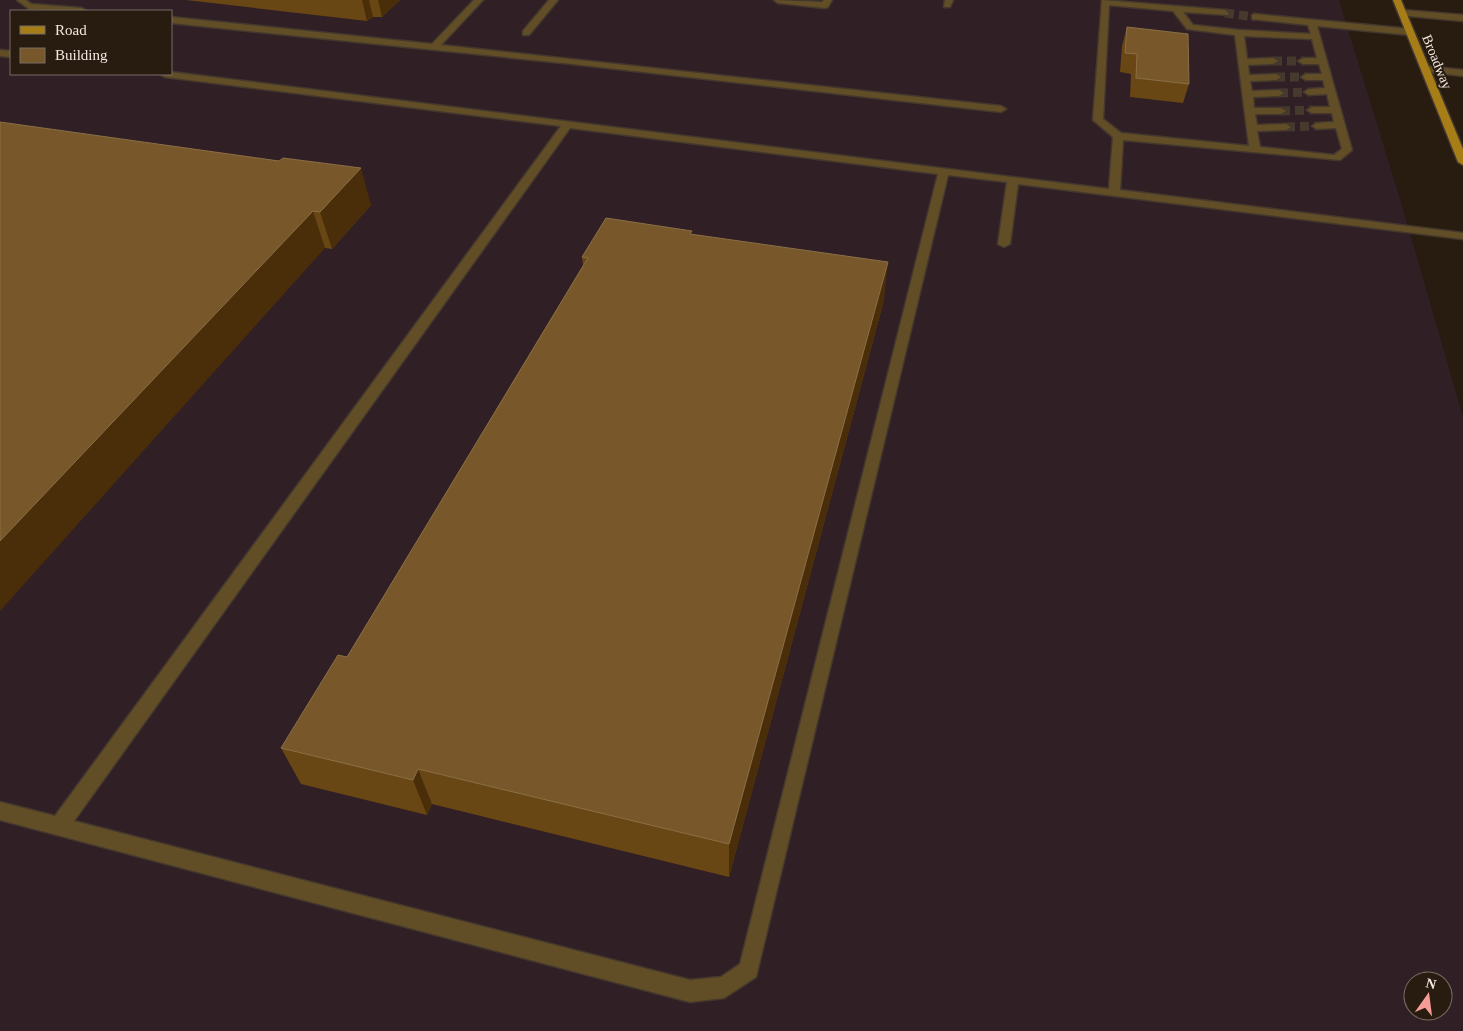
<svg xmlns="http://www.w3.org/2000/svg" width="1463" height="1031" viewBox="0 0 1463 1031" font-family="Georgia,serif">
  <rect width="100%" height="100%" fill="#281b10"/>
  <path fill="#311f26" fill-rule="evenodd" d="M 0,0 L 1339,0 L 1403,209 L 1463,417 L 1463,1031 L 0,1031 ZM 11,11 L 171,11 L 171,74 L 11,74 ZM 1413,981 L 1443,981 L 1443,1011 L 1413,1011 Z"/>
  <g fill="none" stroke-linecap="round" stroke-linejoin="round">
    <path stroke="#463a2f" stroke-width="9" stroke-dasharray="9 5" stroke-linecap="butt" d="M 1225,13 L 1255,17
      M 1273,61 L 1303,61
      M 1276,77 L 1306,77
      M 1279,93 L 1309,92
      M 1281,111 L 1312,110
      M 1286,127 L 1317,126"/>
    <g stroke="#44382d" stroke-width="3">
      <path id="minor" d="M 17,0 L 26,0 L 31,4 L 82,8 L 86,11 L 29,9 Z
        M 474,0 L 483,0 L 441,45 L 1001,106 L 1006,109 L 1001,112 L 563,63 L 171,23 L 171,17 L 432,44 Z
        M 549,0 L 558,0 L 529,35 L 523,35 L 523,31 Z
        M 774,0 L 822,2 L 824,0 L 832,0 L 828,7 L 825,8 L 778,3 Z
        M 945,0 L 953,0 L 950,7 L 944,7 Z
        M 1102,0 L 1225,10 L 1229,13 L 1228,15 L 1183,12 L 1193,25 L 1239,30 L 1311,34 L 1308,25 L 1252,19 L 1252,15 L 1255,14 L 1410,29 L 1414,32 L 1410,35 L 1317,26 L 1352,150 L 1340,160 L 1123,140 L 1120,190 L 1463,233 L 1463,239 L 1018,184 L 1010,244 L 1004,247 L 998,244 L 1007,182 L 948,175 L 756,977 L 724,998 L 690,1002 L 0,820 L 0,802 L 55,816 L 561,126 L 165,77 L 160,74 L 171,74 L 171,72 L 1109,189 L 1113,137 L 1093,120 ZM 1109,5 L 1173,11 L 1187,29 L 1235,35 L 1249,146 L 1121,133 L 1103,119 ZM 1244,36 L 1312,39 L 1317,58 L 1303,58 L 1298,61 L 1303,64 L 1319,64 L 1322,74 L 1306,74 L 1301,77 L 1306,80 L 1323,80 L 1325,88 L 1309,89 L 1304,92 L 1309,95 L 1327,94 L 1330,107 L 1312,107 L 1307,110 L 1312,113 L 1332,113 L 1334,122 L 1317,123 L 1312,126 L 1317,129 L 1336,128 L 1342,149 L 1334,155 L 1260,147 L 1257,131 L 1286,130 L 1291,127 L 1286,124 L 1257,125 L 1255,114 L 1281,114 L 1286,111 L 1281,108 L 1254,108 L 1253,97 L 1279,96 L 1284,93 L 1279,90 L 1252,91 L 1250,81 L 1276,80 L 1281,77 L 1276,74 L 1249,75 L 1248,65 L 1273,64 L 1278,61 L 1273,58 L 1247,59 ZM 570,128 L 938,174 L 740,964 L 721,977 L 690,980 L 74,821 Z
        M 1402,10 L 1463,15 L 1463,21 L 1399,15 L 1399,11 Z
        M 0,50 L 11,51 L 11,57 L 0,56 Z
        M 1425,66 L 1463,70 L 1463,76 L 1422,71 L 1422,67 Z"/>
    </g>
    <g stroke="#44382d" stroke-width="3">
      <path id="major" d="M 1393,0 L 1401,0 L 1463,149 L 1463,165 L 1458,162 Z"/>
    </g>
    <use href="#minor" fill="#624e26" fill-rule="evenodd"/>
    <use href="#major" fill="#a67d17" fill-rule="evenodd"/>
  </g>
  <path fill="#694714" d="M 186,0 L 400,0 L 382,17 L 373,17 L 367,21 Z
    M 1127,27 L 1189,84 L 1183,103 L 1130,97 L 1131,74 L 1120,72 L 1122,46 Z
    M 0,122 L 371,205 L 332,249 L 325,248 Z
    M 692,234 L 884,300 L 729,877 L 432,804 L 427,815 L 301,784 L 281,748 L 347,657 L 583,265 L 582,257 Z"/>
  <path fill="#492e09" d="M 362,0 L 369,0 L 373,17 L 367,21 Z
    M 378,0 L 400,0 L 382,17 Z
    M 361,168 L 371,205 L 332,249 L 320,212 Z
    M 313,211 L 325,248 L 0,611 L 0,541 Z
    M 888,262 L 884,300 L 729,877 L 729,844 Z
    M 418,769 L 432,804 L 427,815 L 413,780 Z"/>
  <path fill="#78582a" stroke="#8a6f46" d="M 1127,27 L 1188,34 L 1189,84 L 1136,78 L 1137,54 L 1125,53 Z
    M 0,122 L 279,161 L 283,158 L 361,168 L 320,212 L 313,211 L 0,541 Z
    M 606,218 L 692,231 L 690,234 L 888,262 L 729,844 L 418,769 L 413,780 L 281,748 L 338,655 L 347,657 L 588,258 L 582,257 Z"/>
  <g text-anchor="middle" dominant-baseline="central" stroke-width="4" stroke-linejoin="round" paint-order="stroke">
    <g font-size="14" fill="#f0e7df" stroke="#281b10">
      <text transform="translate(1437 62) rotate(68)">Broadway</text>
    </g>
  </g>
  <rect x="10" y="10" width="162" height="65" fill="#281b10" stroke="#786d63"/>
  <rect x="20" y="26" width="25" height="8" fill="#a67d17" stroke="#786d63"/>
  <text x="55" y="35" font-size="15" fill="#f0e7df">Road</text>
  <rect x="20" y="48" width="25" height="15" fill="#78582a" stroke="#786d63"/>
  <text x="55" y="60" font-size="15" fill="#f0e7df">Building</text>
  <g transform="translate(1428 996) rotate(14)"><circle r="24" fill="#281b10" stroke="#786d63"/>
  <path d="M0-4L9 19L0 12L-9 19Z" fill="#f59c96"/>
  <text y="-8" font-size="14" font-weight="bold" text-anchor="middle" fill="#f0e7df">N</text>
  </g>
</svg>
